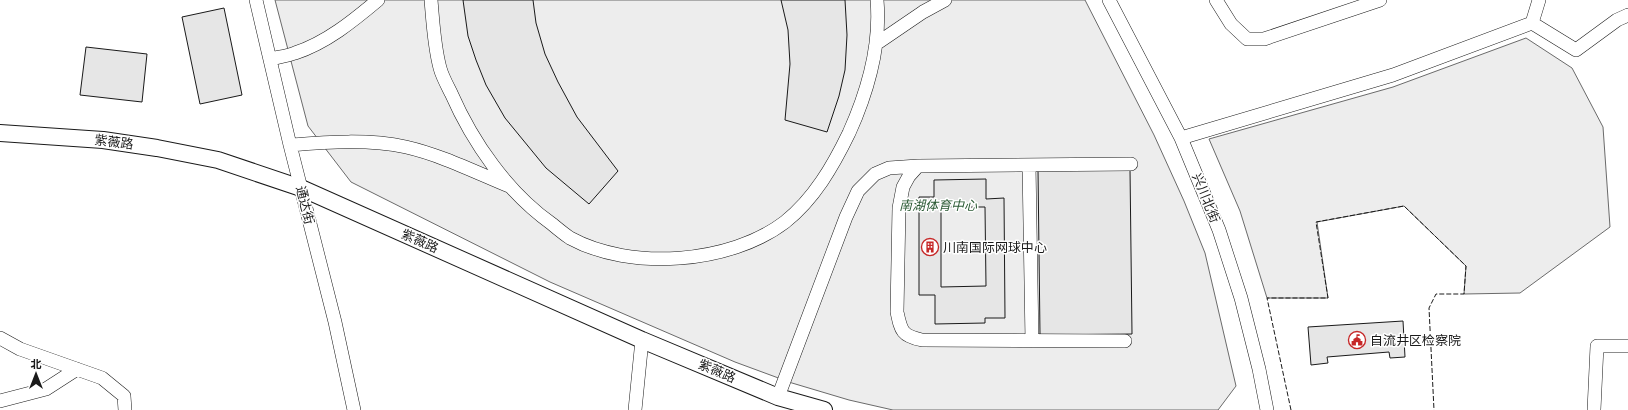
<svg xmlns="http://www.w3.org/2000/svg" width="1628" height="410" viewBox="0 0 1628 410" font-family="'Crimson Pro','Noto Sans SC',serif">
  <rect width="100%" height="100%" fill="#fff"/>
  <path fill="#ededed" stroke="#6a6a6a" d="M 275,0 L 1085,0 L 1154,135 L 1184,201 L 1205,253 L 1236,386 L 1218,410 L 893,410 L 849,400 L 792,383 L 735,362 L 550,282 L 351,182 L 308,126 Z
    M 1526,38 L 1572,68 L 1603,127 L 1610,227 L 1520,293 L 1464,294 L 1466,266 L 1404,206 L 1317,222 L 1328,298 L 1267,298 L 1240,211 L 1209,139 L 1393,87 Z"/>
  <path fill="#e6e6e6" stroke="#1a1a1a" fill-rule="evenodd" d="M 463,0 L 533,0 L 536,23 L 545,54 L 558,82 L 577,117 L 618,171 L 589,204 L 546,168 L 505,118 L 486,85 L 476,60 L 468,36 Z
    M 781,0 L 845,0 L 847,35 L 845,70 L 839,96 L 827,132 L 785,120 L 790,64 L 788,30 Z
    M 224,8 L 242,95 L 200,104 L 182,17 Z
    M 86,47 L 147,54 L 142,102 L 80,95 Z
    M 1130,169 L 1132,334 L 1040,335 L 1038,170 Z
    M 986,179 L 986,199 L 1004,198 L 1005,318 L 985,318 L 985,323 L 935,324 L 935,295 L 919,295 L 919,197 L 934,197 L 934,180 ZM 941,207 L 985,207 L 986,286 L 941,287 Z
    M 1403,321 L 1405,357 L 1390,358 L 1389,352 L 1327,357 L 1328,363 L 1311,365 L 1308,327 Z"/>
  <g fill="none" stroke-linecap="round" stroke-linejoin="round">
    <g stroke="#1a1a1a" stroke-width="14">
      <path id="minor" d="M 256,0 L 290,145 L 335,322 L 354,410
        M 431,0 C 433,22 434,46 440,68 C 442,76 447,85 451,93 C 473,143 507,192 552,224 C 558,229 564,234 570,238 C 630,271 730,264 785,222 C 814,199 833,166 849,133 C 867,93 881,45 877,0
        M 1109,0 L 1181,138 L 1219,230 L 1241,298 L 1259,369 L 1267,410
        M 1216,0 L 1231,24 L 1247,39 L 1264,39 L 1380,0
        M 1532,23 L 1576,50 L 1617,20 L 1628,15
        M 1532,23 L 1539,0
        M 876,44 L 923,12 L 945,0
        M 271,59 C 279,57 287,56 295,53 C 326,43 353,21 378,0
        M 1181,138 L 1393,75 L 1532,23
        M 290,145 C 328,142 369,139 406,147 C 441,155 475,172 509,186
        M 1029,165 L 1032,341
        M 918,166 L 909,176 L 903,187 L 899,208 L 897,312 C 901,331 902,336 922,340 L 1125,341
        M 0,338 L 20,349 L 102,378 L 124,396 L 125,410
        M 778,397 L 846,217 L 858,191 L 875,174 L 889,168 L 918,166 L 1131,164
        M 0,401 L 46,389 L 77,369
        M 635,410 L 642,340
        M 1594,410 L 1597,346 L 1628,346"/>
    </g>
    <g stroke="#1a1a1a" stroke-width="18">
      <path id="major" d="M 0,133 L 103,140 L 157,148 L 218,160 L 301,188 L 642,340 L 778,397 L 824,410"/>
    </g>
    <use href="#minor" stroke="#fff" stroke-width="13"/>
    <use href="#major" stroke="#fff" stroke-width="16"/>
    <path stroke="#1a1a1a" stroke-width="1" stroke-dasharray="5 2" stroke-linecap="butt" d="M 1291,410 L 1267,298 L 1328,298 L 1316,222 L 1404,206 L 1466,266 L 1464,294 L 1436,294 L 1429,308 L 1434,410"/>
  </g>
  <defs>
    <g id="building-ring" transform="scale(0.9)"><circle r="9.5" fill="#fff" stroke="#c62828" stroke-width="1.5"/><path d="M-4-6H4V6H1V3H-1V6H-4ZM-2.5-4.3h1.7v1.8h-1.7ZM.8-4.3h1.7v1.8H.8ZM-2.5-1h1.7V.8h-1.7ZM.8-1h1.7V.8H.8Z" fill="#c62828"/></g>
    <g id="civic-ring" transform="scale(0.9)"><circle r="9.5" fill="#fff" stroke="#c62828" stroke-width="1.5"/><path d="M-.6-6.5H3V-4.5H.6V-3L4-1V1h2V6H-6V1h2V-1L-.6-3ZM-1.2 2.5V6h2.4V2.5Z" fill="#c62828"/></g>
  </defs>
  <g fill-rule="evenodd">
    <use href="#building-ring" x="930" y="247"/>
    <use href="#civic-ring" x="1357" y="340"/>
  </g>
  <g text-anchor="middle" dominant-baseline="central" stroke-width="3" stroke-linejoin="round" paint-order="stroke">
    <g font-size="13" fill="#1a1a1a" stroke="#fff">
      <text transform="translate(114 142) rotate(7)">紫薇路</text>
      <text transform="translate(1206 198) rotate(68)">兴川北街</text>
      <text transform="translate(305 205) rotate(76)">通达街</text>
      <text transform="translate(420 241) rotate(24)">紫薇路</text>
      <text transform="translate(717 371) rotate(23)">紫薇路</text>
    </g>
    <g font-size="13" font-style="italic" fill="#2b5a34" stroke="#fff">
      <text x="938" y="205">南湖体育中心</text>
    </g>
    <g font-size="13" fill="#1a1a1a" stroke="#fff" text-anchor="start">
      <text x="943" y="247">川南国际网球中心</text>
      <text x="1370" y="340">自流井区检察院</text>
    </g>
  </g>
  <g transform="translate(36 374)" stroke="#ffffff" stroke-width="3" paint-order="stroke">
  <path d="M0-3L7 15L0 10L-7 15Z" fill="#1a1a1a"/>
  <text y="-6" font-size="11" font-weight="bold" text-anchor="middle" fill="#1a1a1a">北</text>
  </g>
</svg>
